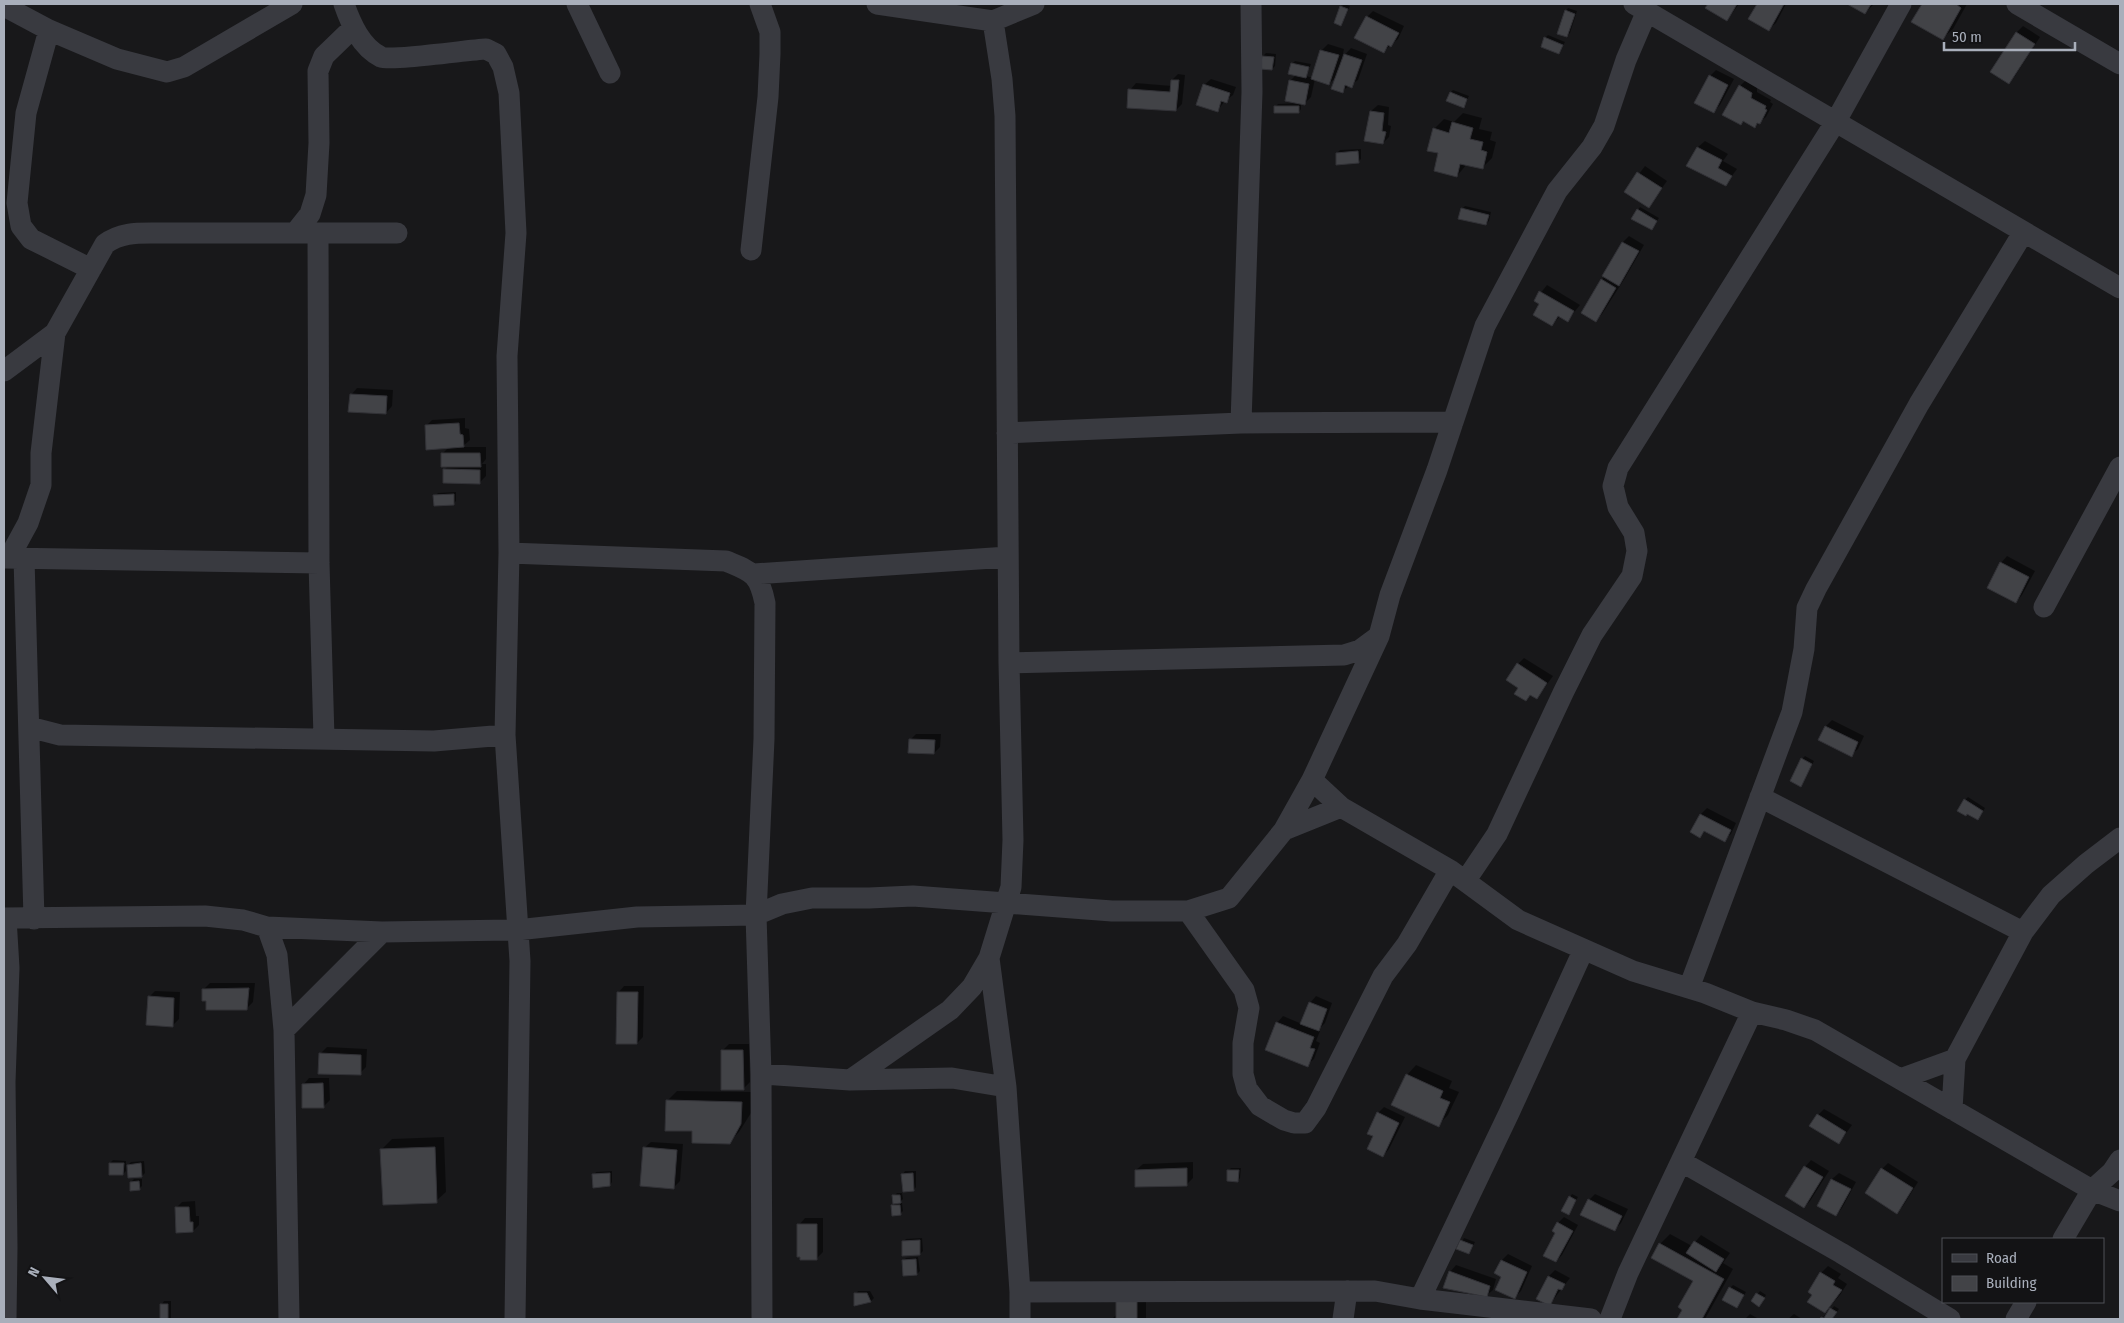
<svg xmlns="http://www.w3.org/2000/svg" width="2124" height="1323" viewBox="0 0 2124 1323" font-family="'Fira Sans Condensed',sans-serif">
  <rect width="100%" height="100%" fill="#18181a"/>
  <path fill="#0007" d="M 1344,4 L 1350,6 L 1341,25 L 1341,7 Z
    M 1709,4 L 1739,4 L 1727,20 L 1707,8 Z
    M 1758,4 L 1786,4 L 1776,23 L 1769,29 L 1750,19 Z
    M 1849,4 L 1874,4 L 1865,13 Z
    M 1923,4 L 1967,4 L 1953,29 L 1943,38 L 1913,22 Z
    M 1568,8 L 1577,11 L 1570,33 L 1567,36 L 1566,11 Z
    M 1373,11 L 1404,26 L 1398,39 L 1384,51 L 1367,17 Z
    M 2023,26 L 2040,37 L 2015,76 L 2009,82 L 1992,72 L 2017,32 Z
    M 1548,35 L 1565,42 L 1558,53 L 1545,38 Z
    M 1328,44 L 1344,49 L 1342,58 L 1351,48 L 1367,54 L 1358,80 L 1342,91 L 1338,75 L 1329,84 L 1315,79 L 1311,97 L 1305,103 L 1301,102 L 1301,109 L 1299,112 L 1275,107 L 1278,104 L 1300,103 L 1290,81 L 1296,75 L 1292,64 L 1295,61 L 1311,64 L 1306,76 L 1313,78 L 1322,50 Z
    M 1266,53 L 1276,54 L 1275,66 L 1272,69 L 1263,56 Z
    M 1716,70 L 1734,79 L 1720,105 L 1713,112 L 1710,76 Z
    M 1178,74 L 1185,75 L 1182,104 L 1176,110 L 1130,90 L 1136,83 L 1172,86 L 1172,80 Z
    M 1211,79 L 1236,87 L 1233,95 L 1225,101 L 1217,111 L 1204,85 Z
    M 1746,80 L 1757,86 L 1757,92 L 1771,100 L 1770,102 L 1773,104 L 1766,117 L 1755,126 L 1744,120 L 1740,124 L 1740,86 Z
    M 1453,90 L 1469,96 L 1463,107 L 1451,92 Z
    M 1378,105 L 1389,107 L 1388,125 L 1391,126 L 1389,137 L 1383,143 L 1366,140 L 1371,111 Z
    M 1463,113 L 1482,118 L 1479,129 L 1492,132 L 1490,140 L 1496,142 L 1492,158 L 1482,168 L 1467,164 L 1457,176 L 1440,152 L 1434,129 L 1444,119 L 1454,122 Z
    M 1705,141 L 1728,154 L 1723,161 L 1737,169 L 1726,184 L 1688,166 L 1698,147 Z
    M 1361,149 L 1361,159 L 1358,162 L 1337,153 L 1340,150 Z
    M 1645,166 L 1667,181 L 1649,206 L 1626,191 Z
    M 1465,206 L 1491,212 L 1489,221 L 1486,224 L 1462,209 Z
    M 1640,207 L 1659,218 L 1652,228 L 1638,210 Z
    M 1629,236 L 1644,245 L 1625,278 L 1602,314 L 1596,320 L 1602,280 L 1623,242 Z
    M 1547,285 L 1580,305 L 1568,320 L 1560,316 L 1552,325 L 1541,304 L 1535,300 Z
    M 357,388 L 393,390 L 392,406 L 386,413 L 351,395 Z
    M 465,418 L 465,428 L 469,429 L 470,440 L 462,447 L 486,447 L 486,459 L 482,464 L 486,464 L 486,476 L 480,482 L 444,470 L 448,466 L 442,454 L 449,447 L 426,426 L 432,420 Z
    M 456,492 L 456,501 L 453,504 L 435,496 L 438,493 Z
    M 2007,556 L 2035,571 L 2022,595 L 2016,602 L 2001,563 Z
    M 1524,658 L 1553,676 L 1537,698 L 1531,694 L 1526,699 L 1520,687 L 1518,664 Z
    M 1832,720 L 1864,736 L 1858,749 L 1851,755 L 1820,739 L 1826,726 Z
    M 916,734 L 941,734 L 940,747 L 934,753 L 910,740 Z
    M 1805,756 L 1814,761 L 1801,785 L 1802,759 Z
    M 1968,797 L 1985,808 L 1978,819 L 1965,800 Z
    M 1707,808 L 1736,823 L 1731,834 L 1724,840 L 1706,830 L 1700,836 L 1701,814 Z
    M 210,983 L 255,983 L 253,1002 L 246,1009 L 207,999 L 203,990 Z
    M 624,986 L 644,986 L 643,1037 L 637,1043 L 618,993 Z
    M 155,991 L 180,992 L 179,1019 L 173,1025 L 149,997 Z
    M 1316,996 L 1332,1003 L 1325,1023 L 1318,1030 L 1320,1031 L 1316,1041 L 1320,1043 L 1314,1059 L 1307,1065 L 1277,1023 L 1283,1016 L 1302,1024 L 1310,1003 Z
    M 729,1044 L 749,1044 L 750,1082 L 743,1089 L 722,1051 Z
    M 327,1047 L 367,1049 L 366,1067 L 360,1073 L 320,1054 Z
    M 1416,1065 L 1452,1081 L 1449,1088 L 1459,1092 L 1448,1115 L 1438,1125 L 1407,1075 Z
    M 309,1078 L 329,1078 L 330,1100 L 323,1107 L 303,1085 Z
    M 677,1091 L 751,1092 L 751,1113 L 739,1132 L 729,1142 L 693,1130 L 667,1101 Z
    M 1384,1107 L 1405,1117 L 1389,1149 L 1383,1156 L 1375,1136 L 1378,1113 Z
    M 1824,1109 L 1852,1125 L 1839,1143 L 1818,1115 Z
    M 444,1137 L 446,1192 L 436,1201 L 382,1149 L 392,1139 Z
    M 651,1142 L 683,1144 L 680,1181 L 674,1187 L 644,1148 Z
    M 113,1160 L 126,1161 L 126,1171 L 123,1174 L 110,1163 Z
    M 1811,1160 L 1829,1171 L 1810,1201 L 1804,1207 L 1787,1196 L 1805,1167 Z
    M 144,1161 L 145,1173 L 142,1176 L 128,1165 L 131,1162 Z
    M 1193,1162 L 1193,1178 L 1187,1184 L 1136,1170 L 1143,1164 Z
    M 1888,1163 L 1918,1182 L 1903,1206 L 1897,1212 L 1882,1169 Z
    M 1231,1168 L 1241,1168 L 1240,1178 L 1238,1181 L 1228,1171 Z
    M 612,1171 L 612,1182 L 610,1185 L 594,1175 L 596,1172 Z
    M 905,1171 L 916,1171 L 916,1187 L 914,1190 L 903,1174 Z
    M 1839,1173 L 1856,1182 L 1842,1208 L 1836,1215 L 1818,1206 L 1832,1179 Z
    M 134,1179 L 142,1179 L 142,1186 L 139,1189 L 131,1182 Z
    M 897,1193 L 902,1193 L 903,1199 L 899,1203 L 902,1203 L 903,1211 L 900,1214 L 893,1206 L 894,1204 L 894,1196 Z
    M 1572,1194 L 1578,1197 L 1568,1213 L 1570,1197 Z
    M 1595,1194 L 1628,1209 L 1621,1223 L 1614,1230 L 1589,1200 Z
    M 195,1201 L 196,1216 L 199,1216 L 199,1225 L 193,1231 L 176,1208 L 182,1202 Z
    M 1564,1217 L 1578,1225 L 1562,1255 L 1556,1261 L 1558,1223 Z
    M 805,1218 L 823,1218 L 823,1252 L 817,1258 L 799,1225 Z
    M 1670,1234 L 1692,1246 L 1701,1235 L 1730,1253 L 1723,1263 L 1733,1269 L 1705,1319 L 1678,1319 L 1695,1280 L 1660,1244 Z
    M 922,1238 L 923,1251 L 920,1254 L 903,1242 L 906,1239 Z
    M 1464,1238 L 1475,1242 L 1469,1253 L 1458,1248 Z
    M 1508,1254 L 1532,1266 L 1521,1291 L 1515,1297 L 1503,1276 L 1502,1260 Z
    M 918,1257 L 920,1271 L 917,1274 L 903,1261 L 906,1258 Z
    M 1456,1265 L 1496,1279 L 1493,1290 L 1486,1296 L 1450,1272 Z
    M 1828,1266 L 1841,1274 L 1838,1278 L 1847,1284 L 1840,1295 L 1825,1312 L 1809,1292 L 1821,1273 Z
    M 1555,1270 L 1570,1278 L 1550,1304 L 1549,1276 Z
    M 1733,1285 L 1746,1292 L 1737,1307 L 1730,1288 Z
    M 858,1291 L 870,1291 L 874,1298 L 871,1301 L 856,1305 L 856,1294 Z
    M 1146,1291 L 1146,1319 L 1112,1319 L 1117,1314 Z
    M 1760,1291 L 1766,1295 L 1762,1302 L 1752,1301 Z
    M 164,1301 L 171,1301 L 171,1319 L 162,1319 L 162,1304 Z
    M 1834,1306 L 1839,1309 L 1831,1319 L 1821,1319 L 1825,1315 L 1827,1316 Z
    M 1750,1314 L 1757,1318 L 1757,1319 L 1745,1319 Z
    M 1794,1314 L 1802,1319 L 1788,1319 Z"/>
  <path fill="#424347" stroke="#323237" d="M 1708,4 L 1737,4 L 1727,21 L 1705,8 Z
    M 1757,4 L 1784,4 L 1769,31 L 1748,19 Z
    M 1847,4 L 1871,4 L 1865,14 Z
    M 1922,4 L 1956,4 L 1961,8 L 1943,40 L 1911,22 Z
    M 1340,6 L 1348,9 L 1341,26 L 1334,23 Z
    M 1565,10 L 1575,14 L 1567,37 L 1557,34 Z
    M 1366,16 L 1399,33 L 1391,47 L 1388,45 L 1384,53 L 1354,38 Z
    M 2016,32 L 2035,44 L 2009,84 L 1990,72 Z
    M 1544,37 L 1563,45 L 1559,54 L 1541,47 Z
    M 1320,50 L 1339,55 L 1329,85 L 1311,79 Z
    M 1344,54 L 1362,60 L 1352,88 L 1345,85 L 1343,93 L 1331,89 Z
    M 1262,56 L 1274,57 L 1272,70 L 1260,69 Z
    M 1291,63 L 1309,67 L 1306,78 L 1288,74 Z
    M 1709,75 L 1728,85 L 1714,113 L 1694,103 Z
    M 1171,80 L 1179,80 L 1176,111 L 1127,108 L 1128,89 L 1170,92 Z
    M 1289,80 L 1309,84 L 1305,105 L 1285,101 Z
    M 1203,84 L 1230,93 L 1227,103 L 1221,101 L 1218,112 L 1196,105 Z
    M 1739,85 L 1752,93 L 1751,98 L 1766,106 L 1765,109 L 1767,110 L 1760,124 L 1757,123 L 1755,128 L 1743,121 L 1741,125 L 1722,115 Z
    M 1450,92 L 1467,99 L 1464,108 L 1446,101 Z
    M 1274,106 L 1299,106 L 1299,113 L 1274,113 Z
    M 1370,111 L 1384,113 L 1382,131 L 1386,132 L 1383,144 L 1364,141 Z
    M 1452,122 L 1473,128 L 1470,139 L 1483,142 L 1481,150 L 1487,152 L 1483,169 L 1460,164 L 1457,177 L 1434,171 L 1438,153 L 1427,151 L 1433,128 L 1449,133 Z
    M 1697,147 L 1722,160 L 1718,168 L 1732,176 L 1726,186 L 1686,166 Z
    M 1358,151 L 1359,163 L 1336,165 L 1336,153 Z
    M 1637,172 L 1662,188 L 1649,208 L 1624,192 Z
    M 1461,208 L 1489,215 L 1486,225 L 1458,219 Z
    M 1637,209 L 1657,221 L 1652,230 L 1631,219 Z
    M 1622,242 L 1639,251 L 1619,286 L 1602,276 Z
    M 1601,279 L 1616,288 L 1596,322 L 1581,313 Z
    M 1539,291 L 1574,311 L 1568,322 L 1558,316 L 1552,326 L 1533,315 L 1539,304 L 1534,301 Z
    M 350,394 L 387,396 L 386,414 L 348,412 Z
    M 459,423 L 460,434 L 463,435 L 464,447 L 426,450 L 425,425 Z
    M 441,453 L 480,453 L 481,467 L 441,467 Z
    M 443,469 L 480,470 L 480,484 L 443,483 Z
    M 454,494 L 454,505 L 434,506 L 433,495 Z
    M 2000,562 L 2029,577 L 2016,603 L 1987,588 Z
    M 1517,663 L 1547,683 L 1537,699 L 1530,695 L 1526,701 L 1514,694 L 1518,688 L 1506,680 Z
    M 1825,726 L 1858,742 L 1852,757 L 1818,740 Z
    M 909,739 L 935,740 L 934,754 L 908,753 Z
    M 1801,758 L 1812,764 L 1801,787 L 1790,781 Z
    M 1964,799 L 1983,811 L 1978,820 L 1967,814 L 1966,816 L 1957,811 Z
    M 1700,814 L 1731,830 L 1725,842 L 1704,831 L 1700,838 L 1690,832 Z
    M 249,988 L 247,1010 L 206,1010 L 206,1001 L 202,1001 L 202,989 Z
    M 617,992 L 638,992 L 637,1044 L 616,1044 Z
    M 148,996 L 174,998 L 173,1027 L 146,1025 Z
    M 1309,1002 L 1327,1009 L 1319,1031 L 1300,1024 Z
    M 1276,1022 L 1314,1037 L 1310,1048 L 1315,1049 L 1308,1067 L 1265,1050 Z
    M 721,1050 L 743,1050 L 744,1090 L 721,1090 Z
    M 319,1053 L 361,1055 L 361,1075 L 318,1074 Z
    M 1406,1074 L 1443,1091 L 1440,1098 L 1450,1102 L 1439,1127 L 1391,1105 Z
    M 323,1083 L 324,1108 L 302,1108 L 302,1084 Z
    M 666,1100 L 742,1102 L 741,1124 L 730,1144 L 692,1143 L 692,1131 L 665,1131 Z
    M 1377,1112 L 1399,1123 L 1383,1157 L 1367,1149 L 1373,1136 L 1367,1134 Z
    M 1817,1114 L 1846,1132 L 1839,1144 L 1809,1126 Z
    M 435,1147 L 437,1203 L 383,1205 L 380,1149 Z
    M 643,1147 L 677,1150 L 674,1189 L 640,1186 Z
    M 109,1163 L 124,1163 L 123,1175 L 109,1175 Z
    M 141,1163 L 142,1177 L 128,1178 L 127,1165 Z
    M 1804,1166 L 1823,1177 L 1804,1208 L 1785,1196 Z
    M 1187,1168 L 1187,1186 L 1135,1187 L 1135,1170 Z
    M 1881,1168 L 1913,1188 L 1897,1214 L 1865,1193 Z
    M 1227,1170 L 1239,1170 L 1238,1182 L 1227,1181 Z
    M 610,1173 L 610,1186 L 593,1188 L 592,1174 Z
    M 913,1173 L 914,1191 L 903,1192 L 901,1174 Z
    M 1831,1179 L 1851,1189 L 1836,1216 L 1817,1206 Z
    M 139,1181 L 140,1190 L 130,1191 L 130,1182 Z
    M 892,1195 L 900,1195 L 901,1203 L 893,1204 Z
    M 1569,1196 L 1576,1200 L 1569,1215 L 1561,1211 Z
    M 1588,1199 L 1622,1216 L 1615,1231 L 1580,1215 Z
    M 891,1205 L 900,1205 L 901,1215 L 892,1216 Z
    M 175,1207 L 189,1207 L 190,1222 L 193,1222 L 193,1232 L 176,1233 Z
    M 1557,1222 L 1573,1231 L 1556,1262 L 1543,1256 L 1555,1233 L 1552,1231 Z
    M 797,1224 L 817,1224 L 817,1260 L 800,1260 L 800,1257 L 797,1257 Z
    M 920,1240 L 920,1255 L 902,1256 L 902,1241 Z
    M 1460,1240 L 1473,1245 L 1469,1254 L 1456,1249 Z
    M 1694,1241 L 1724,1259 L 1716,1272 L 1686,1253 Z
    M 1659,1243 L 1724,1279 L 1702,1319 L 1677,1319 L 1682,1310 L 1678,1307 L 1693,1281 L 1651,1258 Z
    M 916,1259 L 917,1275 L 903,1276 L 902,1260 Z
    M 1501,1260 L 1527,1272 L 1515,1299 L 1495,1290 L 1501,1277 L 1494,1273 Z
    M 1449,1271 L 1490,1286 L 1487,1297 L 1443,1288 Z
    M 1820,1272 L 1835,1281 L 1833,1285 L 1842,1290 L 1825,1313 L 1807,1302 L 1812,1295 L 1808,1292 Z
    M 1548,1276 L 1565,1284 L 1562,1290 L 1558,1289 L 1550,1306 L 1536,1299 Z
    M 1729,1287 L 1744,1295 L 1737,1308 L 1722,1300 Z
    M 854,1293 L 867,1293 L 871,1302 L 854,1306 Z
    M 1756,1293 L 1765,1298 L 1759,1307 L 1751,1301 Z
    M 1116,1300 L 1137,1300 L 1137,1319 L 1116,1319 Z
    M 160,1304 L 168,1304 L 168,1319 L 160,1319 Z
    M 1830,1308 L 1837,1312 L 1832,1319 L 1820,1319 L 1821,1317 L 1824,1318 Z"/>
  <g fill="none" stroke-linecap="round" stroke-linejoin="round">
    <path stroke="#393a40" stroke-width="21" d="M 344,4 C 351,24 361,47 381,57 C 391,61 468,50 486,49 L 496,54 L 503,67 L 509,93 L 516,233 L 507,356 L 509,553 L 505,735 L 520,961 L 515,1319
      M 577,4 L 610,73
      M 1251,4 L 1252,92 L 1241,423 L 1453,422
      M 1634,4 L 2120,288
      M 2017,4 L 2120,64
      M 4,6 L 49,30 L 117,59 L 167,72 L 184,67 L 292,4
      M 1647,11 L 1626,60 L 1604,126 L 1592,147 L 1557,191 L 1485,326 L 1437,470 L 1390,595 L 1379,636 L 1312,780 L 1341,807 L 1450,870 L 1518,920 L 1633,971 L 1705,993 L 1752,1012 L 1786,1020 L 1815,1030 L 2092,1190 L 2120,1201
      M 993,21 L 1034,4
      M 49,30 L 26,113 L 17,203 L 21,226 L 31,239 L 91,269
      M 295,233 L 310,214 L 316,195 L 319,143 L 318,71 L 324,56 L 353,28
      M 318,233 L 319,563 L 324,738
      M 751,250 L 768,97 L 770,54 L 770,32 L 760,4
      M 4,371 L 55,333 L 105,244 C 121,232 138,233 157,233 L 397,233
      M 1007,433 L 1241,423
      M 4,558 L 319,563
      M 9,558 L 28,523 L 41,485 L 41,453 L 55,333
      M 24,558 L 34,919
      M 754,574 L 1008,557
      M 2044,607 L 2120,467
      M 1009,663 L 1344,655 L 1360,650 L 1379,636
      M 29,727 L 60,735 L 434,741 L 505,735
      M 1760,797 L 2023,932
      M 1284,830 L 1341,807
      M 1466,880 L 1497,834 L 1564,691 L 1592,635 L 1632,576 L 1637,551 L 1634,533 L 1618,507 L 1613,486 L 1618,468 L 1836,121 L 1901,4
      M 1188,911 L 1244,990 L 1249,1008 L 1243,1043 L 1243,1074 L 1247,1089 L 1260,1106 L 1284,1120 L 1294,1123 L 1305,1123 L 1316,1108 L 1383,976 L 1407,944 L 1450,870
      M 4,918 L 205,916 L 243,920 L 267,927 L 277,955 L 284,1030
      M 6,918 L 9,968 L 5,1082 L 7,1248 L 6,1319
      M 267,927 L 382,932 L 517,930 L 637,917 L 756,915 L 764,739 L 765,603 C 759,573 752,572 726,561 L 509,553
      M 989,958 L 1006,1087 L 1020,1292 L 1020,1319
      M 1689,988 L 1792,712 L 1804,649 L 1807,608 L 1816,589 L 1919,404 L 2023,233
      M 761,1074 L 850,1080 L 950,1010 L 972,987 L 989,958 L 1006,903 L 1112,911 L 1188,911 L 1229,898 L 1284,830 L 1312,780
      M 1900,1079 L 1955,1059
      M 850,1080 L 952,1078 L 1006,1087
      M 1952,1109 L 1955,1059 L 2023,932 L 2051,895 L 2086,864 L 2120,838
      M 1682,1162 L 1841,1253 L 1950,1319
      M 2063,1239 L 2092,1190 L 2112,1172 L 2120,1160
      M 1020,1292 L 1375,1291 L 1420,1299 L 1591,1319
      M 1420,1299 L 1509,1113 L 1583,951
      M 289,1319 L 284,1030 L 382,932
      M 762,1319 L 761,1074 L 756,915 L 782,904 L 812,898 L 869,898 L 913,896 L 1006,903 L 1011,887 L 1013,840 L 1009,663 L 1005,116 L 1002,79 L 993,21 L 877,4
      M 1343,1319 L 1347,1291
      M 1610,1319 L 1628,1273 L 1752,1012
      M 2016,1319 L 2026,1302"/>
  </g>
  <rect width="2124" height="1323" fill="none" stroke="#a9afbb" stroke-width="10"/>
  <rect x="1942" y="1238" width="162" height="65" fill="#131315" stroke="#4f5157"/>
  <rect x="1952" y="1254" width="25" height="8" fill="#393a40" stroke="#4f5157"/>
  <text x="1986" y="1263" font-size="15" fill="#a9afbb">Road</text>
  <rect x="1952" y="1276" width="25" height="15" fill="#424347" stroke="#4f5157"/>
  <text x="1986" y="1288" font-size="15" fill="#a9afbb">Building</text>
  <g transform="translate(45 1278) rotate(298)" stroke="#131315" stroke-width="4" paint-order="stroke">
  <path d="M0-4L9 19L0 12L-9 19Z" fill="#a9afbb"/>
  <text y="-8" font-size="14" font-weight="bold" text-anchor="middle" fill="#a9afbb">N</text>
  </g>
  <path d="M1944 42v8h131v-8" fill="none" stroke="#a9afbb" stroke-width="2.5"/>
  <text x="1952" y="42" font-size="15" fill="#a9afbb" stroke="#131315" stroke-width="4" paint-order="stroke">50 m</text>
</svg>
